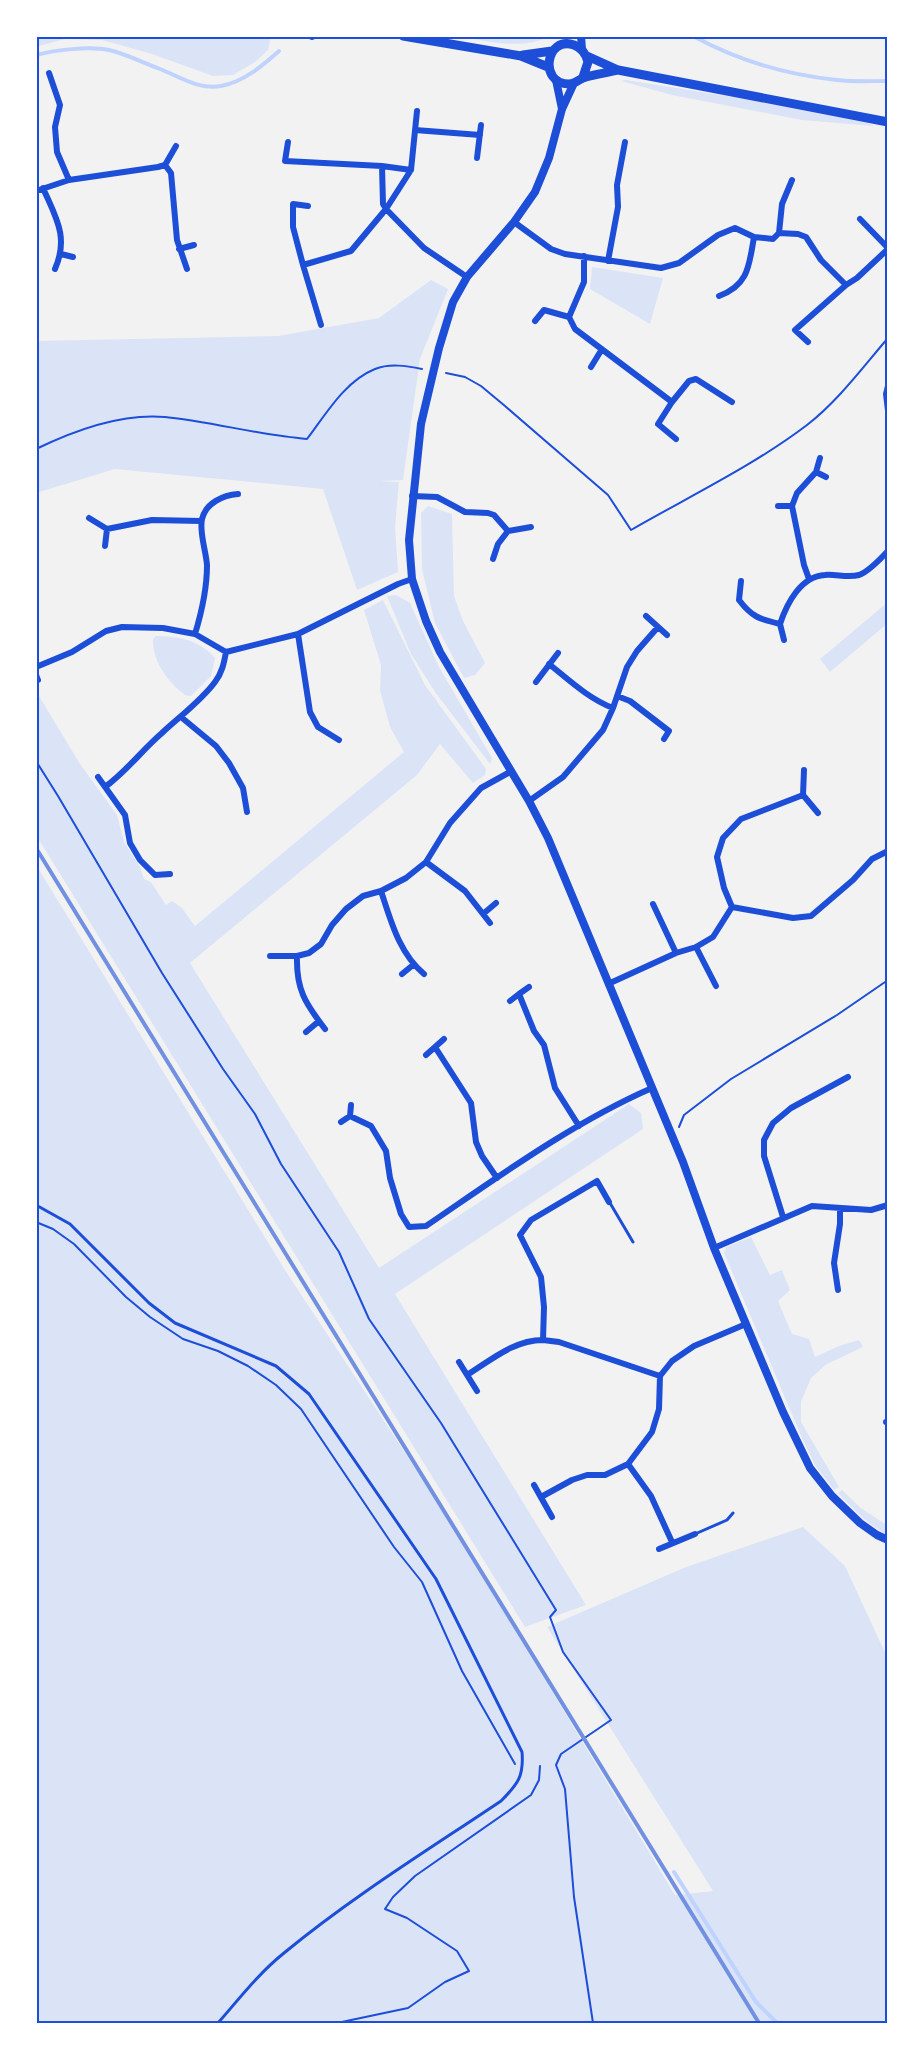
<svg xmlns="http://www.w3.org/2000/svg" width="924" height="2059" viewBox="0 0 924 2059" font-family="Karla,sans-serif">
  <rect width="100%" height="100%" fill="#f2f2f2"/>
  <path fill="#dbe4f7" d="M 36,36 L 271,36 L 268,50 L 255,62 L 233,75 L 213,76 L 152,54 L 102,40 L 65,39 L 36,47 Z
    M 457,36 L 550,36 C 521,51 487,41 457,36 Z
    M 626,80 L 746,99 L 868,123 L 874,126 L 802,120 L 672,95 L 621,81 Z
    M 592,267 L 663,278 L 650,324 L 590,289 Z
    M 431,280 L 448,289 L 420,359 L 403,480 L 380,481 L 399,482 L 395,527 L 398,572 L 357,590 L 323,489 L 115,469 L 36,493 L 36,341 L 278,336 L 379,318 Z
    M 428,506 L 452,514 L 454,596 L 463,621 L 485,663 L 475,675 L 464,678 L 435,623 L 422,569 L 421,513 Z
    M 396,595 L 410,603 L 439,667 L 492,758 L 490,764 L 435,692 L 411,654 L 387,596 Z
    M 383,600 L 425,685 L 486,769 L 485,775 L 473,783 L 440,744 L 417,775 L 190,963 L 379,1268 L 629,1104 L 641,1113 L 643,1129 L 395,1294 L 586,1605 L 525,1627 L 36,835 L 36,691 L 80,764 L 117,815 L 124,842 L 140,867 L 144,879 L 151,882 L 166,905 L 172,901 L 182,908 L 195,926 L 404,752 L 390,727 L 380,690 L 381,665 L 364,610 Z
    M 888,602 L 888,623 L 830,672 L 820,659 Z
    M 156,636 C 178,636 200,640 215,658 L 211,676 L 191,696 L 185,695 C 168,682 152,661 153,639 Z
    M 36,865 L 285,1270 L 440,1506 L 675,1895 L 713,1891 L 547,1627 L 686,1567 L 803,1527 L 845,1566 L 888,1659 L 888,2023 L 36,2023 Z
    M 751,1237 L 770,1275 L 782,1270 L 790,1290 L 778,1301 L 792,1334 L 809,1339 L 815,1357 L 839,1346 L 859,1340 L 863,1347 L 827,1364 L 811,1378 L 801,1402 L 801,1422 L 839,1487 L 834,1490 L 815,1465 L 802,1438 L 724,1253 L 726,1247 Z
    M 842,1490 L 861,1508 L 888,1526 L 888,1535 C 867,1524 854,1510 838,1493 Z"/>
  <g fill="none" stroke-linecap="round" stroke-linejoin="round">
    <path stroke="#bfd3fe" stroke-width="4" d="M 693,36 C 737,60 788,75 837,80 C 854,82 871,81 888,81
      M 36,55 C 55,50 89,46 109,50 C 126,54 144,63 160,69 C 180,77 199,90 221,86 C 244,82 263,65 279,51
      M 674,1872 L 756,2002 L 777,2023"/>
    <path stroke="#1d4ed8" stroke-width="2" d="M 446,373 L 465,377 L 481,386 L 505,406 L 608,495 L 631,530 C 690,496 753,466 807,425 C 838,401 863,367 888,338
      M 36,449 C 75,430 121,413 165,417 C 213,422 259,435 307,439 C 326,414 345,381 375,369 C 390,363 407,366 422,369
      M 36,761 L 58,796 L 162,973 L 223,1069 L 255,1114 L 281,1164 L 339,1252 L 369,1319 L 441,1423 L 556,1610 L 550,1617 L 563,1652 L 611,1720 L 561,1754 L 556,1765 L 565,1789 L 574,1897 L 593,2023
      M 679,1127 L 684,1115 L 731,1079 L 837,1015 L 888,980
      M 36,1222 L 53,1229 L 74,1244 L 126,1297 L 150,1317 L 183,1339 L 218,1351 L 248,1366 L 276,1385 L 301,1409 L 394,1547 L 422,1582 L 462,1671 L 515,1764
      M 337,2023 L 408,2008 L 445,1982 L 469,1971 L 457,1951 L 407,1918 L 385,1909 L 393,1897 L 415,1876 L 531,1795 L 539,1780 L 540,1766"/>
    <path stroke="#1d4ed8" stroke-width="3" d="M 610,1203 L 633,1242
      M 36,1205 L 70,1224 L 149,1303 L 175,1323 L 276,1366 L 309,1394 L 436,1579 L 522,1752 C 524,1776 518,1784 501,1801 C 428,1850 352,1897 284,1953 C 259,1973 239,1999 218,2023
      M 695,1534 L 727,1520 L 733,1513"/>
    <path stroke="#1d4ed8" stroke-width="6" d="M 312,37 L 312,36
      M 49,73 L 60,105 L 55,127 L 57,152 L 69,180
      M 415,130 L 480,135
      M 288,142 L 285,161 L 382,166 L 411,170 L 417,111
      M 477,158 L 481,125
      M 165,165 L 171,173 L 177,240 L 187,269
      M 382,166 L 383,204 L 386,209
      M 43,188 C 56,218 69,237 55,269
      M 36,191 L 69,180 L 158,167 L 165,165 L 176,146
      M 308,206 L 293,204 L 293,227 L 303,265 L 351,251 L 386,209 L 424,248 L 467,277
      M 386,209 L 411,170
      M 860,219 L 888,248
      M 514,222 L 551,249 L 565,254 L 661,268 L 679,263 L 718,235 L 735,228 L 754,237 L 773,239 L 779,233 L 798,234 L 806,237 L 821,260 L 846,285 L 857,278 L 888,249
      M 779,233 L 782,204 L 792,180
      M 179,249 L 194,245
      M 61,254 L 73,257
      M 608,261 L 618,207 L 617,185 L 625,142
      M 303,265 L 321,325
      M 719,296 C 749,285 749,265 754,237
      M 569,317 L 575,329 L 672,402 L 689,381 L 696,379 L 732,402
      M 535,321 L 544,310 L 569,317 L 584,282 L 584,256
      M 808,342 L 795,330 L 846,285
      M 591,367 L 602,349
      M 888,386 L 886,394 L 888,411
      M 672,402 L 658,424 L 676,439
      M 816,472 L 826,477
      M 412,496 L 437,497 L 465,512 L 488,513 L 494,515 L 508,531 L 498,544 L 493,559
      M 778,506 L 792,506
      M 89,518 L 107,529 L 105,546
      M 107,529 L 152,520 L 201,521
      M 508,531 L 531,527
      M 809,579 L 804,565 L 792,506 L 797,493 L 816,472 L 820,458
      M 741,581 L 739,600 C 752,617 759,619 780,624 C 787,603 801,576 825,575 C 836,574 848,578 859,575 C 870,571 880,559 888,551
      M 646,616 L 667,635
      M 780,624 L 784,640
      M 195,634 C 202,611 207,589 207,565 C 206,551 199,532 202,519 C 206,503 223,495 238,494
      M 298,634 L 310,712 L 318,727 L 339,740
      M 549,664 C 569,680 589,699 613,708
      M 36,667 L 72,652 L 106,631 L 122,627 L 163,628 L 195,634 L 226,652 L 298,634 L 398,584 L 412,579
      M 36,675 L 38,680
      M 536,682 L 558,653
      M 617,696 L 630,701 L 669,731 L 664,739
      M 181,717 L 216,746 L 229,763 L 243,788 L 247,812
      M 804,770 L 803,795 L 818,813
      M 98,777 L 125,815 L 130,843 L 140,860 L 155,875 L 170,874
      M 105,787 C 127,771 142,750 162,733 C 179,717 201,701 215,682 C 222,673 224,663 226,652
      M 529,801 L 563,777 L 603,730 L 613,708 L 627,667 L 637,651 L 658,627
      M 426,862 L 465,891 L 490,923
      M 381,891 C 391,921 399,953 424,974
      M 653,904 L 676,953
      M 732,907 L 793,918 L 811,916 L 853,880 L 872,859 L 888,851
      M 483,914 L 496,903
      M 696,947 L 716,986
      M 270,956 L 297,956 L 309,953 L 321,944 L 332,925 L 346,909 L 363,896 L 381,891 L 406,878 L 426,862 L 450,823 L 481,788 L 510,772
      M 297,956 C 296,989 305,1003 325,1029
      M 402,974 L 413,965
      M 608,984 L 676,953 L 696,947 L 713,937 L 732,907 L 724,888 L 717,857 L 723,838 L 741,819 L 803,795
      M 529,987 L 519,994 L 534,1031 L 544,1045 L 555,1088 L 579,1126
      M 510,1001 L 519,994
      M 306,1032 L 319,1021
      M 444,1039 L 435,1047 L 471,1103 L 476,1142 L 482,1156 L 497,1178
      M 426,1055 L 435,1047
      M 350,1116 L 351,1105
      M 341,1122 L 350,1116 L 371,1126 L 386,1151 L 390,1178 L 401,1214 L 409,1227 L 426,1226 C 498,1177 572,1123 652,1088
      M 609,1202 L 597,1181 L 531,1220 L 520,1235 L 541,1277 L 544,1307 L 543,1340 L 559,1342 L 660,1376
      M 783,1217 L 764,1156 L 764,1140 L 773,1123 L 791,1108 L 848,1077
      M 714,1248 L 812,1206 L 871,1210 L 888,1205
      M 838,1290 L 834,1263 L 840,1224 L 840,1208
      M 459,1362 L 477,1391
      M 467,1375 C 491,1360 514,1340 543,1340
      M 886,1422 L 888,1422
      M 628,1464 L 651,1496 L 672,1542
      M 534,1485 L 552,1517
      M 541,1497 L 572,1480 L 587,1475 L 605,1475 L 628,1464 L 652,1432 L 659,1409 L 660,1376 L 672,1361 L 694,1346 L 746,1324
      M 659,1549 L 695,1534"/>
    <path stroke="#1d4ed8" stroke-width="8" d="M 581,36 L 582,49
      M 556,80 L 562,109
      M 574,83 L 562,109 L 549,158 L 535,192 L 514,222 L 467,277 L 453,302 L 439,348 L 421,424 L 409,540 L 412,579 L 426,621 L 440,652 L 529,801 L 548,838 L 683,1162 L 714,1248 L 783,1412 L 810,1468 L 832,1496 L 860,1523 L 877,1535 L 888,1540"/>
    <path stroke="#1d4ed8" stroke-width="9" d="M 403,36 L 521,56 L 548,67
      M 523,55 L 552,51
      M 587,56 L 618,70 L 888,122
      M 583,77 L 588,62 C 586,53 582,48 574,45 C 546,35 538,84 569,84 C 576,84 580,78 586,77 C 596,74 607,73 618,70"/>
    <path stroke="#7290e2" stroke-width="4" d="M 36,848 L 759,2023"/>
  </g>
  <rect width="924" height="2059" fill="none" stroke="#ffffff" stroke-width="75"/>
  <rect x="38" y="38" width="848" height="1984" fill="none" stroke="#1d4ed8" stroke-width="2"/>
</svg>
